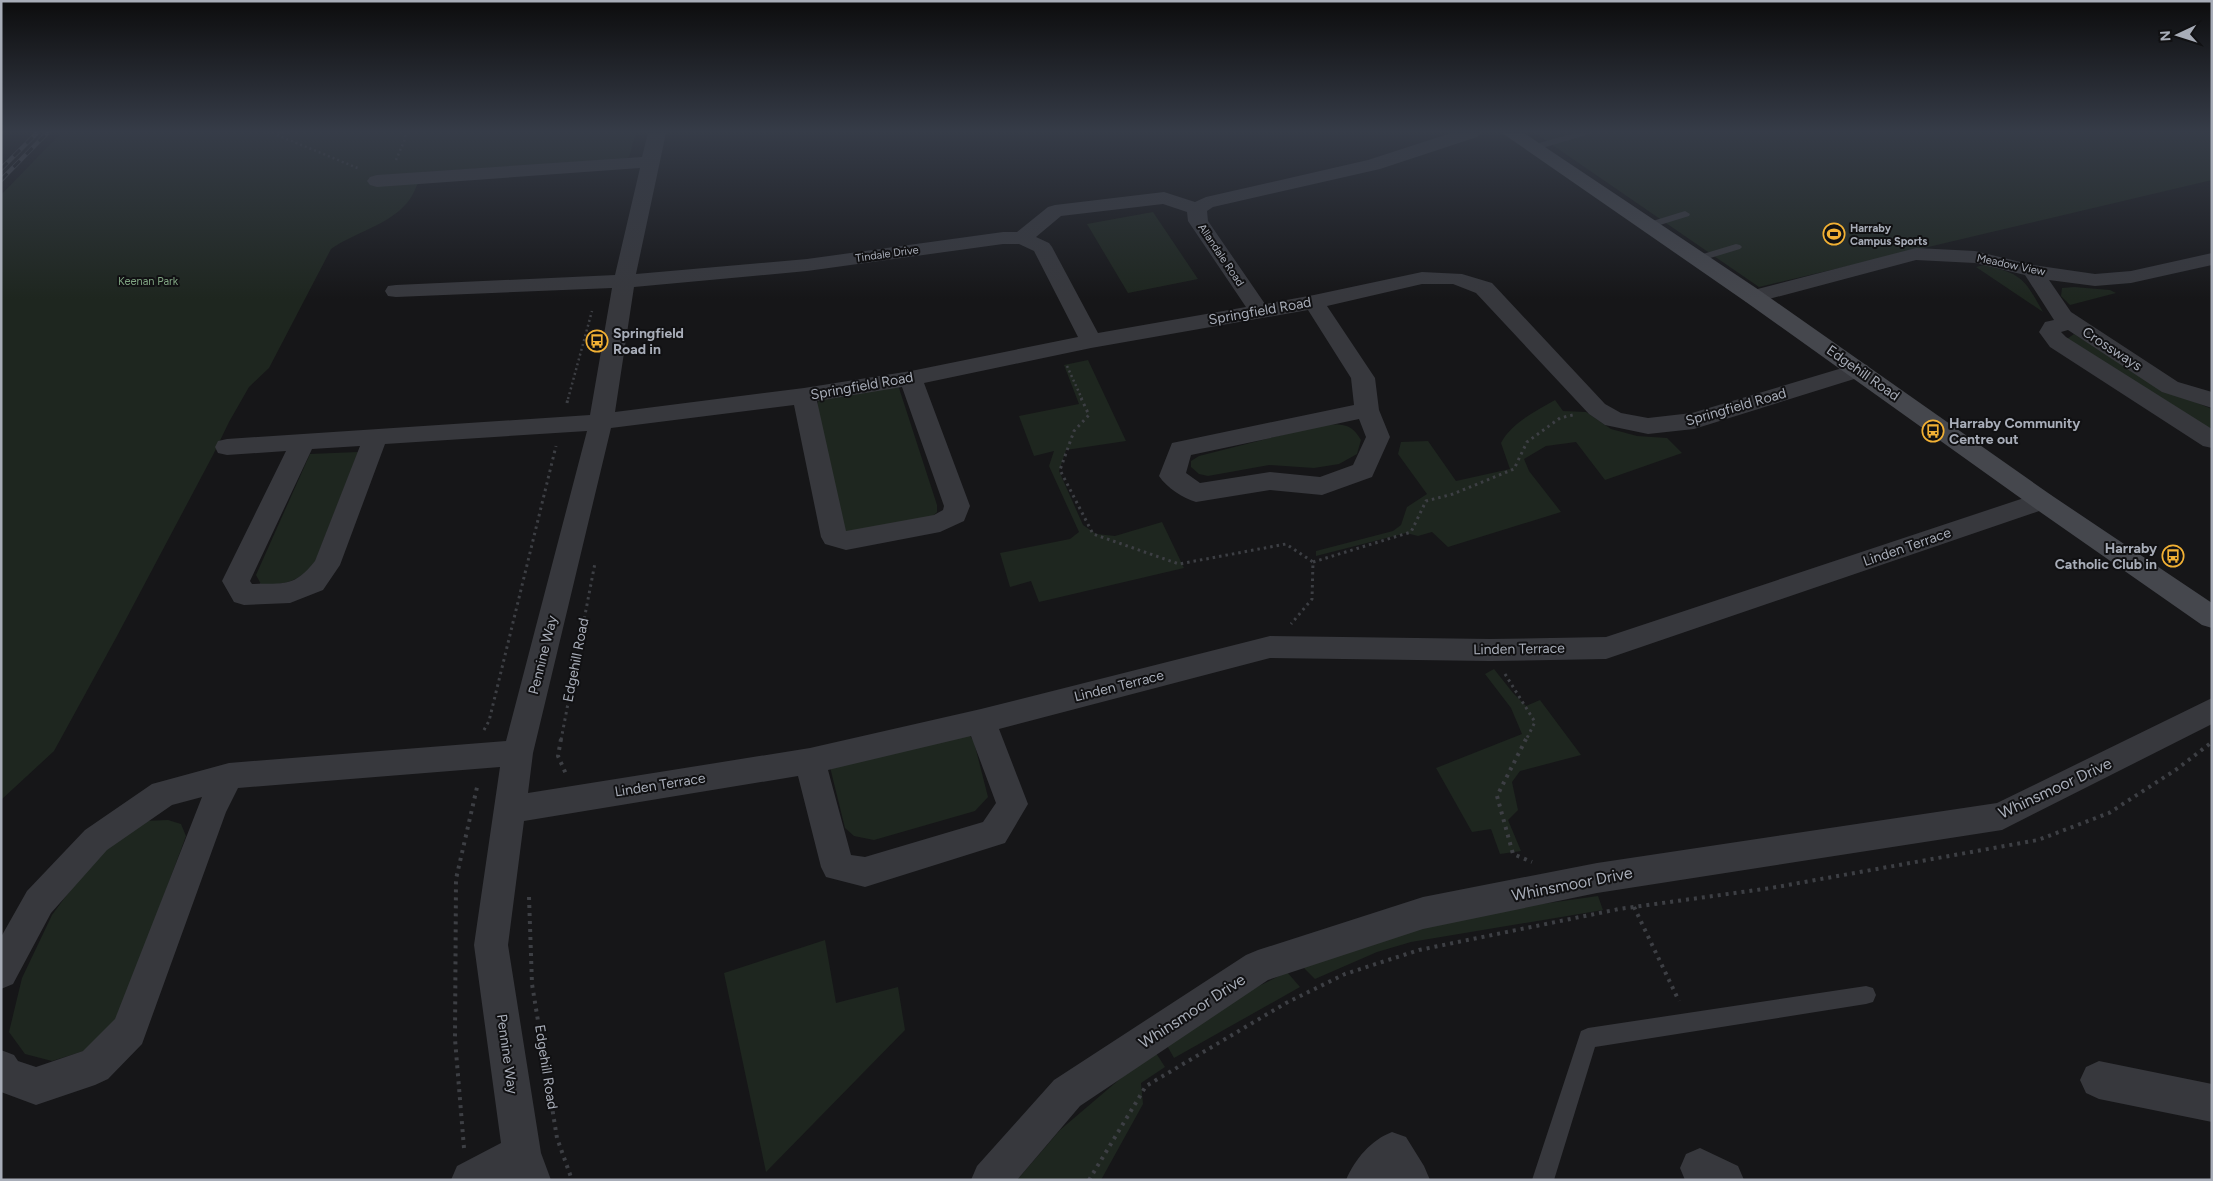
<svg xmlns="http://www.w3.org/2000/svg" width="2213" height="1181" viewBox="0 0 2213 1181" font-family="Figtree,sans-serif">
  <rect width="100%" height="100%" fill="#161618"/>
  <path fill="#1e261f" d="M 61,133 L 636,133 L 629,157 L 626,159 L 423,172 C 418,182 414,195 407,203 C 387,226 355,232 331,249 L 269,368 L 249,387 L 229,422 L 213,455 L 117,636 L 54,751 L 1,800 L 1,195 Z
    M 1535,133 L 2212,133 L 2212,180 L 1759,287 Z
    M 1153,212 L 1198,279 L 1128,293 L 1087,224 Z
    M 1984,265 C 2022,274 2024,278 2043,312 L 1976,267 Z
    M 2074,287 L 2110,290 L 2116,293 L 2070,305 L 2061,296 L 2062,288 Z
    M 2074,334 L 2156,386 L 2212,409 L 2212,430 L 2067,339 Z
    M 1088,360 L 1126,441 L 1066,450 L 1059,471 L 1083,525 L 1096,534 L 1115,536 L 1162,522 L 1184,568 L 1039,602 L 1031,581 L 1010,587 L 1000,553 L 1070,539 L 1079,532 L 1049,466 L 1054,451 L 1034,456 L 1019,416 L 1079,404 L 1064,365 Z
    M 895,382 L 899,388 L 937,505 L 937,512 L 932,517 L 853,531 L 844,531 L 817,405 L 820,397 Z
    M 1555,400 L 1563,411 L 1586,412 L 1611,429 L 1637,436 L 1667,438 L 1682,453 L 1605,480 L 1576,442 L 1546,446 L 1524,459 L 1529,471 L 1561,512 L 1448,547 L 1432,532 L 1418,536 L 1406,533 L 1316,556 L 1316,551 L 1393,531 L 1401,525 L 1407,507 L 1427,494 L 1398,454 L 1401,442 L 1428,441 L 1456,481 L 1510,469 L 1501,443 C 1511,423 1536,411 1555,400 Z
    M 1326,424 C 1344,425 1351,423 1361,440 L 1357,454 L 1339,464 L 1314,468 L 1269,465 L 1208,476 L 1199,474 L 1191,467 L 1191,461 L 1199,456 Z
    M 358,452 L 315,562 C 298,583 287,583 262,586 L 256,575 L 310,454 Z
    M 1494,669 L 1513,693 L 1526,706 L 1540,700 L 1581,755 L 1520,771 L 1512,782 L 1518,810 L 1508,820 L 1521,851 L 1500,854 L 1491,829 L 1472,832 L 1436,768 L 1522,734 L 1511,708 L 1485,674 Z
    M 967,731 L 974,742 L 988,797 L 975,811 L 874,840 L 854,836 L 845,828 L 829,763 Z
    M 168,820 L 181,824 L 186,836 L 126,998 L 114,1023 L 84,1051 L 52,1061 L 25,1054 L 9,1032 L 22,978 L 52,915 L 99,851 L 144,821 Z
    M 1598,896 L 1603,910 L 1411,942 L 1377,952 L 1315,979 L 1303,967 L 1351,946 L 1479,913 Z
    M 825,940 L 836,1003 L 898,987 L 905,1030 L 766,1172 L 724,973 Z
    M 1287,972 L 1300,987 L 1174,1058 L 1165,1042 L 1237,997 Z
    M 1154,1050 L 1165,1067 L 1141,1083 L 1143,1104 L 1101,1180 L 1017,1180 L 1060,1130 Z"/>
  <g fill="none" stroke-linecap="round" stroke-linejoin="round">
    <path stroke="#3d3f44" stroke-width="2.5" stroke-dasharray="2 3" stroke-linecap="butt" d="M 267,133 L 291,133
      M 277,135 L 360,169
      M 396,160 L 405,139 L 405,133
      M 1067,366 L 1082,399
      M 568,399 L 592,311"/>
    <path stroke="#3d3f44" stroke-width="3" stroke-dasharray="2.5 4" stroke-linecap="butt" d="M 1081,398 L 1089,415 L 1074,431 L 1060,470 L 1093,534 L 1179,564 L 1286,544 L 1313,562 L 1312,599 L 1291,624
      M 567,403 L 568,398
      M 1313,562 L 1411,532 L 1426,501 L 1453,494 L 1514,469 L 1527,442 L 1560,418 L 1573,415
      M 1505,674 L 1535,722 L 1526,740
      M 484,730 L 489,721 L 556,446
      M 561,740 L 595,563"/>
    <path stroke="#3d3f44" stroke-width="4" stroke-dasharray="3 5" stroke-linecap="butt" d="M 561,739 L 558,756 L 566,774
      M 1526,739 L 1497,796 L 1513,854 L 1532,862
      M 529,897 L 532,984 L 557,1138 L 572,1180
      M 1634,907 L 1679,1001
      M 464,1148 L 455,1039 L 456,879 L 478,783
      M 1089,1180 L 1146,1086 L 1286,1003 L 1345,974 L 1419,950 L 1619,909 L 1771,888 L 2038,840 L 2109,813 L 2177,769 L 2212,742"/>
    <path fill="#37383d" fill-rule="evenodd" d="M 1575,133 L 1593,133 L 1532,151 L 1527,148 L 1528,146 Z
      M 1685,211 L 1690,214 L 1689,216 L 1647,229 L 1642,226 L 1643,224 Z
      M 1736,244 L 1740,245 L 1742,247 L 1740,249 L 1697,262 L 1691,259 L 1693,257 Z
      M 1866,986 L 1873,988 L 1876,995 L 1873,1002 L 1866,1004 L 1595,1047 L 1554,1180 L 1532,1180 L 1581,1031 L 1588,1028 Z"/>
    <path fill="#37383d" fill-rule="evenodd" d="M 648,133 L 666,133 L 636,274 L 807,259 L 1003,232 L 1017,232 L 1048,207 L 1055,205 L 1164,192 L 1195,202 L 1206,197 L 1368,160 L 1451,133 L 1480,133 L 1477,137 L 1380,169 L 1213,207 L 1207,211 L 1208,221 L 1265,304 L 1314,295 L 1422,272 L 1462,274 L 1492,283 L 1605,404 L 1621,413 L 1648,418 L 1692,413 L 1859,363 L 1867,365 L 1871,370 L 1867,375 L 1694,429 L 1648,434 L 1605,425 L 1589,414 L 1476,293 L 1453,284 L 1422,284 L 1327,306 L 1375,378 L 1379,410 L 1390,437 L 1372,477 L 1322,495 L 1270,490 L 1196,502 C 1183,498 1167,488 1159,476 L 1172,443 L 1354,405 L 1351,378 L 1308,310 L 1091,348 L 924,383 L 970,506 L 964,521 L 940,532 L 846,550 L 825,544 L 821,537 L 794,405 L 611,428 L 533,753 L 528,793 L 810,748 L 981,709 L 1270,636 L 1490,639 L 1606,637 L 2033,495 L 2042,492 L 2051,495 L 2055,501 L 2051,507 L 1606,659 L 1490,661 L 1270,658 L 999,729 L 1028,804 L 1005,843 L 865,887 L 826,877 L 821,867 L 798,776 L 524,821 L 508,945 L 541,1153 L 551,1180 L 451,1180 L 457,1166 L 501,1143 L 474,945 L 500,767 L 238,788 L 226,812 L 142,1044 L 108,1079 L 95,1085 L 36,1105 L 1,1092 L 1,1050 L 14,1055 L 18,1061 L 36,1067 L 83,1051 L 115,1019 L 202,797 L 172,805 L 107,850 L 51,913 L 13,984 L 1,989 L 1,937 L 27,891 L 85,830 L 152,784 L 229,763 L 506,741 L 587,431 L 385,444 L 340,565 L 323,590 L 290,603 L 244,605 L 234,602 L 222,581 L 286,451 L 227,455 L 218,453 L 215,447 L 218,441 L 227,439 L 590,415 L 612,288 L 396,297 L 388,296 L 385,291 L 388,286 L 396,285 L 615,275 L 640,168 L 377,187 L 370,185 L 367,181 L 370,177 L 377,175 L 642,157 ZM 1163,204 L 1187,212 L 1188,221 L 1246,307 L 1098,333 L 1052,247 L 1049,243 L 1036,237 L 1061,216 ZM 1003,244 L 1019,244 L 1034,251 L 1078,337 L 911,371 L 804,388 L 615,412 L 634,287 L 807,271 ZM 902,387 L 944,506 L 943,510 L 934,515 L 846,531 L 817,401 ZM 1359,419 L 1366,437 L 1353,465 L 1320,477 L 1270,472 L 1200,483 L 1186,473 L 1191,455 ZM 360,446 L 315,561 C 294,588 283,583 252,584 L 250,581 L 312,449 ZM 971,736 L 996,803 L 983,822 L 865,857 L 851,855 L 828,770 Z
      M 1916,248 L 1975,251 L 2033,265 L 2095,274 L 2131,271 L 2212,253 L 2212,265 L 2131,283 L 2095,286 L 2049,280 L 2071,312 L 2178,382 L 2212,392 L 2212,408 L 2162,392 L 2068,330 L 2061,332 L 2066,337 L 2212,429 L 2212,448 L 2203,446 L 2050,347 L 2039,332 L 2045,322 L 2054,320 L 2025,275 L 1975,263 L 1916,260 L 1754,303 L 1746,302 L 1743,297 L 1746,292 Z
      M 2212,698 L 2212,724 L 2002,830 L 1597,893 L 1423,929 L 1268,980 L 1080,1106 L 1017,1180 L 971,1180 L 977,1166 L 1054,1080 L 1246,955 L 1258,950 L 1423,897 L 1597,863 L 1997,803 Z
      M 2099,1061 L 2212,1084 L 2212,1122 L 2099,1099 L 2086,1093 L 2080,1080 L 2086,1067 Z
      M 1392,1132 L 1406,1137 L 1424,1166 L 1430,1180 L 1346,1180 C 1355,1159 1371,1140 1392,1132 Z
      M 1700,1148 L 1738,1166 L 1744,1180 L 1685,1180 L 1680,1168 L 1686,1154 Z"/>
    <path fill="#45474d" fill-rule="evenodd" d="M 1502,133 L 1524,133 L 1762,292 L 2051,495 L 2212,603 L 2212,628 L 2202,625 L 2033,507 L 1746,302 Z"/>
    <g stroke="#4a4c52" stroke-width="4.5">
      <path id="rail" d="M 1,169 L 37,133
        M 1,180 L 47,133"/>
    </g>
    <use href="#rail" stroke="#111113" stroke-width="3" stroke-dasharray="9" stroke-linecap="butt"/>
  </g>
  <linearGradient id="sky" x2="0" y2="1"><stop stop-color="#0c0c0d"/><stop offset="0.44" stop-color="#363c48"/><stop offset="1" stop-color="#363c48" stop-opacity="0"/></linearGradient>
  <rect width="2213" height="299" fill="url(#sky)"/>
  <defs>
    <g id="stadium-ring" transform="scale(1.125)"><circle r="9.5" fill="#111113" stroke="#f2b134" stroke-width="1.5"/><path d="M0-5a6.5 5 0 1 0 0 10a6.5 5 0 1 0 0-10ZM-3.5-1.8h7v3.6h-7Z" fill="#f2b134"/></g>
    <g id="bus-ring" transform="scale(1.125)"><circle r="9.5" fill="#111113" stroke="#f2b134" stroke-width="1.5"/><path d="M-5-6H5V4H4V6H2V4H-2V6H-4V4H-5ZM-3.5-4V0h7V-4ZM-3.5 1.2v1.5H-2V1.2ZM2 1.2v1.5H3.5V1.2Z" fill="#f2b134"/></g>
  </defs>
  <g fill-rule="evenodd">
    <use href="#stadium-ring" x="1834" y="234"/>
    <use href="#bus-ring" x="597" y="341"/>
    <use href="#bus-ring" x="1933" y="431"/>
    <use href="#bus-ring" x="2173" y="556"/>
  </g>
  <g text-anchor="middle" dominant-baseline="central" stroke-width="4" stroke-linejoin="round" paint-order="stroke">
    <g font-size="11" font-weight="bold" fill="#a8adb8" stroke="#111113" text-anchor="start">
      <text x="1850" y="228">Harraby<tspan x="1850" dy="13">Campus Sports</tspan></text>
    </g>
    <g font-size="11" fill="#a8adb8" stroke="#111113">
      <text transform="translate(887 254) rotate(-8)">Tindale Drive</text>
      <text transform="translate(1221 255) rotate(56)">Allandale Road</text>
      <text transform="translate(2011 265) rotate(12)">Meadow View</text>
    </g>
    <g font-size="11" fill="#7fa381" stroke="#111113">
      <text x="148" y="281">Keenan Park</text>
    </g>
    <g font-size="14" fill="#a8adb8" stroke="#111113">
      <text transform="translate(1260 311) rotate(-10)">Springfield Road</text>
      <text transform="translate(2112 349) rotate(33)">Crossways</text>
      <text transform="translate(1863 373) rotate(35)">Edgehill Road</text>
      <text transform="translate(862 386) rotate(-10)">Springfield Road</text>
      <text transform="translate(1736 407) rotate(-16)">Springfield Road</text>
      <text transform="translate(1907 547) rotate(-19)">Linden Terrace</text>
      <text transform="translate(1519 649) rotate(-1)">Linden Terrace</text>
      <text transform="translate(543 655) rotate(-76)">Pennine Way</text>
      <text transform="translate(576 660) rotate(-79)">Edgehill Road</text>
      <text transform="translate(1119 686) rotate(-14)">Linden Terrace</text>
      <text transform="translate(660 785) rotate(-9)">Linden Terrace</text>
      <text transform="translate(507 1054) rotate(82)">Pennine Way</text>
      <text transform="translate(546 1067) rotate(81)">Edgehill Road</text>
    </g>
    <g font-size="14" font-weight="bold" fill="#a8adb8" stroke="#111113" text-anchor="start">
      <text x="613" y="333">Springfield<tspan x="613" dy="16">Road in</tspan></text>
      <text x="1949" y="423">Harraby Community<tspan x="1949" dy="16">Centre out</tspan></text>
      <text x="2157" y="548" text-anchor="end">Harraby<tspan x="2157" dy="16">Catholic Club in</tspan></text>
    </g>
    <g font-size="16" fill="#a8adb8" stroke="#111113">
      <text transform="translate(2055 788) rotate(-25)">Whinsmoor Drive</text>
      <text transform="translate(1572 884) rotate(-11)">Whinsmoor Drive</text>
      <text transform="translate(1192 1011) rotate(-33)">Whinsmoor Drive</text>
    </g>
  </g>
  <rect width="2213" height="1181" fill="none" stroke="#a8adb8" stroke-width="5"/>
  <g transform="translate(2178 35) rotate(266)" stroke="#111113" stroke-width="4" paint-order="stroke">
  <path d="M0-4L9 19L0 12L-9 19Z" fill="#a8adb8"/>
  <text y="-8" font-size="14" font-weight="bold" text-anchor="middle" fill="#a8adb8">N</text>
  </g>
</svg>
